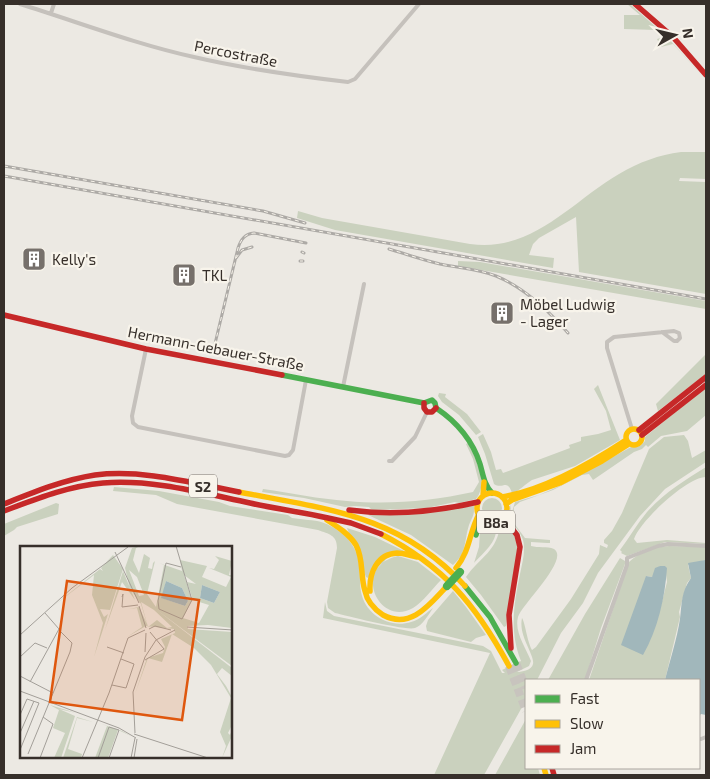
<svg xmlns="http://www.w3.org/2000/svg" width="710" height="779" viewBox="0 0 710 779" font-family="'Exo 2',sans-serif">
  <rect width="100%" height="100%" fill="#ece9e3"/>
  <path fill="#cad1be" fill-rule="evenodd" d="M 627,4 L 630,4 L 667,37 L 706,80 L 673,44 L 661,47 L 657,39 L 664,37 L 655,30 L 624,29 L 624,15 L 640,15 Z
    M 681,152 L 706,152 L 706,179 L 680,178 L 679,181 L 706,182 L 706,294 L 579,272 L 576,217 L 539,238 L 533,244 L 529,255 L 554,258 L 553,268 L 335,230 L 297,218 L 298,211 L 322,218 L 470,244 C 532,253 571,202 619,174 C 639,162 659,155 681,152 Z
    M 458,261 L 480,262 L 706,301 L 706,309 L 458,266 Z
    M 706,354 L 706,374 L 658,411 L 656,404 Z
    M 598,385 L 620,440 L 575,466 L 532,480 C 525,484 520,491 512,493 C 507,478 503,490 494,484 L 485,454 L 478,437 L 483,434 L 491,452 L 496,470 L 501,469 L 503,473 L 570,448 L 569,445 L 581,441 L 581,437 L 598,434 L 611,430 L 606,411 L 594,389 Z
    M 706,387 L 706,415 L 687,431 L 661,436 L 648,447 L 646,445 L 642,449 L 634,452 L 593,480 L 589,474 L 582,475 L 553,490 L 520,502 L 514,507 L 513,520 L 512,512 L 515,502 L 539,495 L 562,485 L 631,447 L 640,446 L 645,441 L 645,437 Z
    M 439,393 L 446,394 L 445,397 L 467,414 L 481,432 L 476,435 L 459,415 L 442,402 L 438,396 Z
    M 684,435 L 688,441 L 692,458 L 706,450 L 706,462 L 665,489 L 640,516 L 598,573 L 583,603 L 561,633 L 537,680 L 526,680 L 526,700 L 484,775 L 434,775 L 490,653 L 323,618 L 325,602 L 327,611 L 334,616 L 483,646 L 491,651 L 502,673 L 505,673 L 502,670 L 521,661 C 509,631 514,604 520,574 C 522,563 526,551 523,540 C 520,531 513,524 508,517 L 511,504 L 510,518 L 525,538 L 550,540 L 550,543 L 547,543 L 531,542 L 531,546 C 538,548 547,546 554,549 C 570,559 522,604 518,617 C 514,632 526,648 531,661 L 529,666 L 517,672 C 522,672 532,670 533,664 C 535,655 518,636 522,618 C 525,622 527,641 532,650 L 536,647 L 571,599 L 599,554 L 600,545 L 607,548 L 608,545 L 604,543 L 604,540 L 612,531 L 622,513 L 649,449 L 664,437 Z
    M 468,443 C 476,459 489,483 476,499 L 459,503 L 455,502 L 427,508 L 372,510 L 369,507 L 354,506 L 345,507 L 304,498 L 262,492 L 263,489 C 291,493 319,499 347,501 C 389,505 432,501 473,492 L 479,482 L 473,459 L 466,444 Z
    M 706,467 L 706,477 C 687,477 640,521 634,539 L 637,543 L 667,540 L 706,543 L 706,544 L 665,542 L 627,556 L 621,553 L 622,552 L 620,550 C 629,538 637,524 647,512 C 664,493 685,480 706,467 Z
    M 114,487 L 159,491 L 219,502 L 230,506 L 288,515 L 292,518 L 308,520 C 328,520 352,536 358,557 C 361,568 359,580 361,592 C 365,614 389,629 411,622 C 420,620 427,612 433,608 C 429,614 422,626 415,628 C 405,631 348,616 335,613 L 328,608 L 327,602 L 337,548 C 337,535 329,534 318,530 L 177,504 L 156,495 L 113,491 Z
    M482 508a10 10 0 1 1 20 0a10 10 0 1 1-20 0Z
    M 56,503 L 59,504 L 58,514 L 17,527 L 14,530 L 4,536 L 4,524 Z
    M 474,506 C 475,514 472,518 469,525 C 464,541 467,553 453,565 L 411,535 L 368,515 Z
    M 503,522 L 515,535 L 518,544 L 506,626 L 504,627 L 481,595 L 466,577 C 480,557 498,551 500,524 Z
    M 485,525 L 494,525 C 502,538 482,554 474,563 L 479,547 L 480,531 Z
    M 347,528 L 375,537 L 404,551 L 393,552 L 368,578 L 366,577 Z
    M 669,546 L 706,547 L 706,563 L 705,560 L 688,565 L 691,578 L 687,583 L 679,612 L 680,617 L 665,680 L 589,680 L 629,562 C 639,552 655,547 669,546 ZM 660,566 L 665,566 L 667,582 L 658,617 L 646,576 L 652,577 Z
    M 398,556 L 418,562 L 441,580 C 432,589 424,601 413,608 C 378,628 351,566 398,556 Z
    M 620,558 L 625,561 L 625,564 L 601,628 L 585,680 L 548,680 L 585,614 Z
    M 453,591 L 466,607 L 486,635 L 476,638 L 471,642 L 427,631 L 426,626 L 428,620 Z
    M 526,719 L 526,768 L 538,768 L 540,775 L 495,775 Z"/>
  <path fill="#a1b7bb" d="M 705,560 L 706,563 L 706,715 L 701,714 L 699,716 L 699,680 L 665,680 C 670,660 677,639 680,619 C 682,603 681,592 691,578 L 688,563 Z
    M 660,566 L 665,566 L 667,568 C 665,597 658,629 643,655 L 621,645 L 646,576 L 652,577 L 655,568 Z"/>
  <g fill="none" stroke-linecap="round" stroke-linejoin="round">
    <path stroke="#c8c4be" stroke-width="8" stroke-dasharray="8 4" stroke-linecap="butt" d="M 516,663 L 526,688
      M 509,666 L 526,711"/>
    <path stroke="#c5c1bc" stroke-width="4" d="M 20,4 C 78,22 135,44 194,57 C 245,69 297,76 348,82 L 355,79 L 419,4
      M 51,13 L 54,4
      M 146,349 L 132,416 L 133,423 L 138,427 L 285,456 L 289,455 L 293,450 L 306,380
      M 343,387 L 364,284
      M 632,429 L 607,348 L 607,342 L 614,337 L 674,331 L 679,333 L 680,338 L 677,341 L 674,341 L 662,332
      M 389,461 L 392,461 L 415,437 L 427,412
      M 586,680 L 627,565 L 627,558 L 658,546 L 668,544 L 706,546
      M 699,739 L 701,739 L 706,737"/>
    <path stroke="#4caf50" stroke-width="5.5" d="M 282,375 L 424,403 L 432,400 L 435,403 L 436,408 C 457,422 472,439 480,464 C 483,474 484,485 492,493
      M 476,535 L 478,527 L 485,521
      M 465,586 L 490,617 L 516,663"/>
    <path stroke="#ffc107" stroke-width="5.5" d="M626 437a8 8 0 1 1 16 0a8 8 0 1 1-16 0Z
      M 239,492 C 327,509 400,515 465,586
      M477 508a15 15 0 1 1 30 0a15 15 0 1 1-30 0Z
      M 483,496 L 484,482
      M 502,497 C 544,490 591,463 626,440
      M 506,504 L 512,500 L 560,483 L 602,461 L 629,444
      M 327,520 C 338,527 349,534 356,545 C 364,560 360,575 365,591 C 367,601 374,609 383,615 C 411,630 430,604 447,586
      M 381,534 C 444,566 476,605 509,666
      M 456,568 C 470,551 469,533 479,514
      M 370,591 C 369,573 377,554 397,553 C 404,553 411,556 417,557
      M 544,768 L 546,775"/>
    <path stroke="#c62828" stroke-width="5.5" d="M 635,4 L 673,37 L 706,75
      M 4,315 L 146,349 L 282,375
      M 424,403 L 424,408 L 427,412 L 432,412 L 436,408
      M 639,430 L 706,377
      M 642,435 L 706,385
      M 4,504 C 34,492 63,480 95,475 C 143,469 192,483 239,492
      M 349,510 C 393,516 435,512 478,502
      M 4,511 C 36,499 68,486 103,483 C 152,479 202,493 250,503 C 276,509 302,512 328,518 L 351,523 L 381,534
      M 503,517 L 517,535 L 520,547 L 509,615 L 511,648
      M 552,768 L 554,775"/>
    <g stroke="#adaaa6" stroke-width="3">
      <path id="rail" d="M 4,166 L 263,211 L 305,223
        M 4,176 L 706,299
        M 389,249 C 406,254 423,260 440,264 C 459,268 478,269 496,276 C 525,288 548,310 568,333
        M 302,252 L 304,253
        M 236,258 L 242,250 L 252,247
        M 300,261 L 303,261
        M 213,352 L 238,248 C 241,239 245,234 254,233 L 306,243"/>
    </g>
    <use href="#rail" stroke="#f8f4eb" stroke-width="1" stroke-dasharray="4" stroke-linecap="butt"/>
    <path stroke="#4caf50" stroke-width="8" d="M 447,586 L 460,572"/>
  </g>
  <defs>
    <g id="building-square" transform="scale(1.25)"><rect x="-9" y="-9" width="18" height="18" rx="4" fill="#76706b" stroke="#f8f4eb"/><path d="M-4-6H4V6H1V3H-1V6H-4ZM-2.5-4.3h1.7v1.8h-1.7ZM.8-4.3h1.7v1.8H.8ZM-2.5-1h1.7V.8h-1.7ZM.8-1h1.7V.8H.8Z" fill="#fff"/></g>
  </defs>
  <g fill-rule="evenodd">
    <use href="#building-square" x="34" y="259"/>
    <use href="#building-square" x="184" y="275"/>
    <use href="#building-square" x="502" y="313"/>
  </g>
  <g text-anchor="middle" dominant-baseline="central" stroke-width="4.5" stroke-linejoin="round" paint-order="stroke">
    <g fill="#f8f4eb" stroke="#706a64" stroke-width="1">
      <rect x="189" y="474.5" width="28" height="23" rx="4"/>
      <rect x="477" y="510.5" width="38" height="23" rx="4"/>
    </g>
    <g font-size="14" font-weight="bold" fill="#362f2a">
      <text x="203" y="486">S2</text>
      <text x="496" y="522">B8a</text>
    </g>
    <g font-size="15" fill="#362f2a" stroke="#f8f4eb">
      <text transform="translate(236 53) rotate(11)">Percostraße</text>
      <text transform="translate(216 348) rotate(11)">Hermann-Gebauer-Straße</text>
    </g>
    <g font-size="15" fill="#362f2a" stroke="#f8f4eb" text-anchor="start">
      <text x="52" y="259">Kelly's</text>
      <text x="202" y="275">TKL</text>
      <text x="520" y="304">Möbel Ludwig<tspan x="520" dy="17">- Lager</tspan></text>
    </g>
  </g>
  <g transform="translate(20 546)">
    <rect width="212" height="212" fill="#ece9e3"/>
    <path d="M 120,0 L 116,2 L 113,14 L 119,27 L 124,8 L 130,12 L 128,22 L 132,23 L 133,17 L 135,15 L 127,48 L 136,61 L 144,19 L 139,17 L 162,25 L 160,14 L 187,20 L 182,31 L 206,41 L 211,31 L 189,22 L 194,23 L 199,14 L 195,10 L 212,15 L 209,29 L 212,29 L 212,82 L 188,79 L 167,80 L 168,83 L 212,86 L 212,120 L 137,64 L 212,122 L 212,130 L 202,122 L 197,128 L 206,140 L 213,153 L 212,179 L 208,187 L 210,189 L 212,184 L 212,190 L 202,212 L 206,200 L 200,186 L 211,152 L 191,119 L 174,102 L 152,88 L 142,116 L 128,112 L 115,148 L 127,112 L 143,107 L 145,101 L 141,93 L 155,87 L 154,83 L 126,80 L 107,91 L 122,81 L 117,62 L 109,63 L 119,61 L 127,78 L 121,58 L 110,43 L 105,22 L 112,2 ZM 109,24 L 117,31 L 124,49 L 119,50 ZM 164,29 L 176,38 L 167,36 L 173,54 L 189,59 L 179,77 L 163,72 L 172,54 ZM 146,35 L 162,42 L 168,55 L 165,60 L 142,52 ZM 182,39 L 200,46 L 194,57 L 180,52 ZM 121,56 L 134,64 L 152,81 L 147,82 L 137,74 L 128,81 ZM 93,9 L 103,23 L 90,64 L 80,63 L 84,71 L 88,68 L 74,111 L 83,77 L 72,49 L 74,29 L 32,61 L 80,23 L 83,25 L 81,22 ZM 103,25 L 115,54 L 102,36 L 85,84 ZM 30,159 L 56,167 L 39,163 L 55,170 L 41,212 L 34,212 L 45,187 L 33,182 L 39,164 ZM 57,171 L 73,176 L 57,172 L 48,203 L 62,208 L 61,212 L 43,212 ZM 79,177 L 102,185 L 111,190 L 98,184 L 88,212 L 75,212 L 87,180 Z" fill="#cad1be" fill-rule="evenodd"/>
    <path d="M 146,35 L 162,42 L 168,55 L 165,60 L 141,52 ZM 182,39 L 200,46 L 194,57 L 180,52 Z" fill="#a1b7bb"/>
    <path fill="none" stroke="#a39f99" stroke-width="1" d="M 156,0 L 172,54 L 162,73 L 139,63 L 138,55 L 146,17 L 161,21M 95,6 L 119,57M 102,51 L 103,48 L 102,61 L 118,59M 119,60 L 126,82M 25,67 L 39,83M 167,81 L 213,84M 129,83 L 135,80 L 151,84M 0,89 L 52,42 L 108,1M 87,101 L 104,107M 125,106 L 126,87M 0,111 L 15,97 L 27,102M 125,114 L 144,103 L 130,86M 0,130 L 33,147M 10,136 L 39,83M 92,139 L 106,142 L 114,118 L 101,113M 0,145 L 99,182 L 116,192M 0,169 L 7,153 L 19,157 L 0,204M 0,187 L 14,155M 115,187 L 113,146 L 125,111 L 136,94 L 155,84M 114,188 L 188,212M 8,208 L 50,106 L 52,97 L 40,85M 20,212 L 33,178 L 23,171M 62,212 L 89,147 L 108,92 L 125,84M 78,212 L 89,181 L 99,184 L 89,212M 111,212 L 115,192M 114,212 L 117,193"/>
    <path fill="#df570e" fill-opacity="0.15" stroke="#df570e" stroke-width="2.5" d="M 47,35 L 179,54 L 162,174 L 30,156 Z"/>
    <rect width="212" height="212" fill="none" stroke="#362f2a" stroke-width="2.5"/>
  </g>
  <rect width="710" height="779" fill="none" stroke="#362f2a" stroke-width="10"/>
  <rect x="525" y="679" width="175" height="90" fill="#f8f4eb" stroke="#aaa59e"/>
  <rect x="535" y="695" width="25" height="8" fill="#4caf50" stroke="#aaa59e"/>
  <text x="570" y="704" font-size="15" fill="#362f2a">Fast</text>
  <rect x="535" y="720" width="25" height="8" fill="#ffc107" stroke="#aaa59e"/>
  <text x="570" y="729" font-size="15" fill="#362f2a">Slow</text>
  <rect x="535" y="745" width="25" height="8" fill="#c62828" stroke="#aaa59e"/>
  <text x="570" y="754" font-size="15" fill="#362f2a">Jam</text>
  <g transform="translate(675 35) rotate(82)" stroke="#f8f4eb" stroke-width="4" paint-order="stroke">
  <path d="M0-4L9 19L0 12L-9 19Z" fill="#362f2a"/>
  <text y="-8" font-size="14" font-weight="bold" text-anchor="middle" fill="#362f2a">N</text>
  </g>
</svg>
